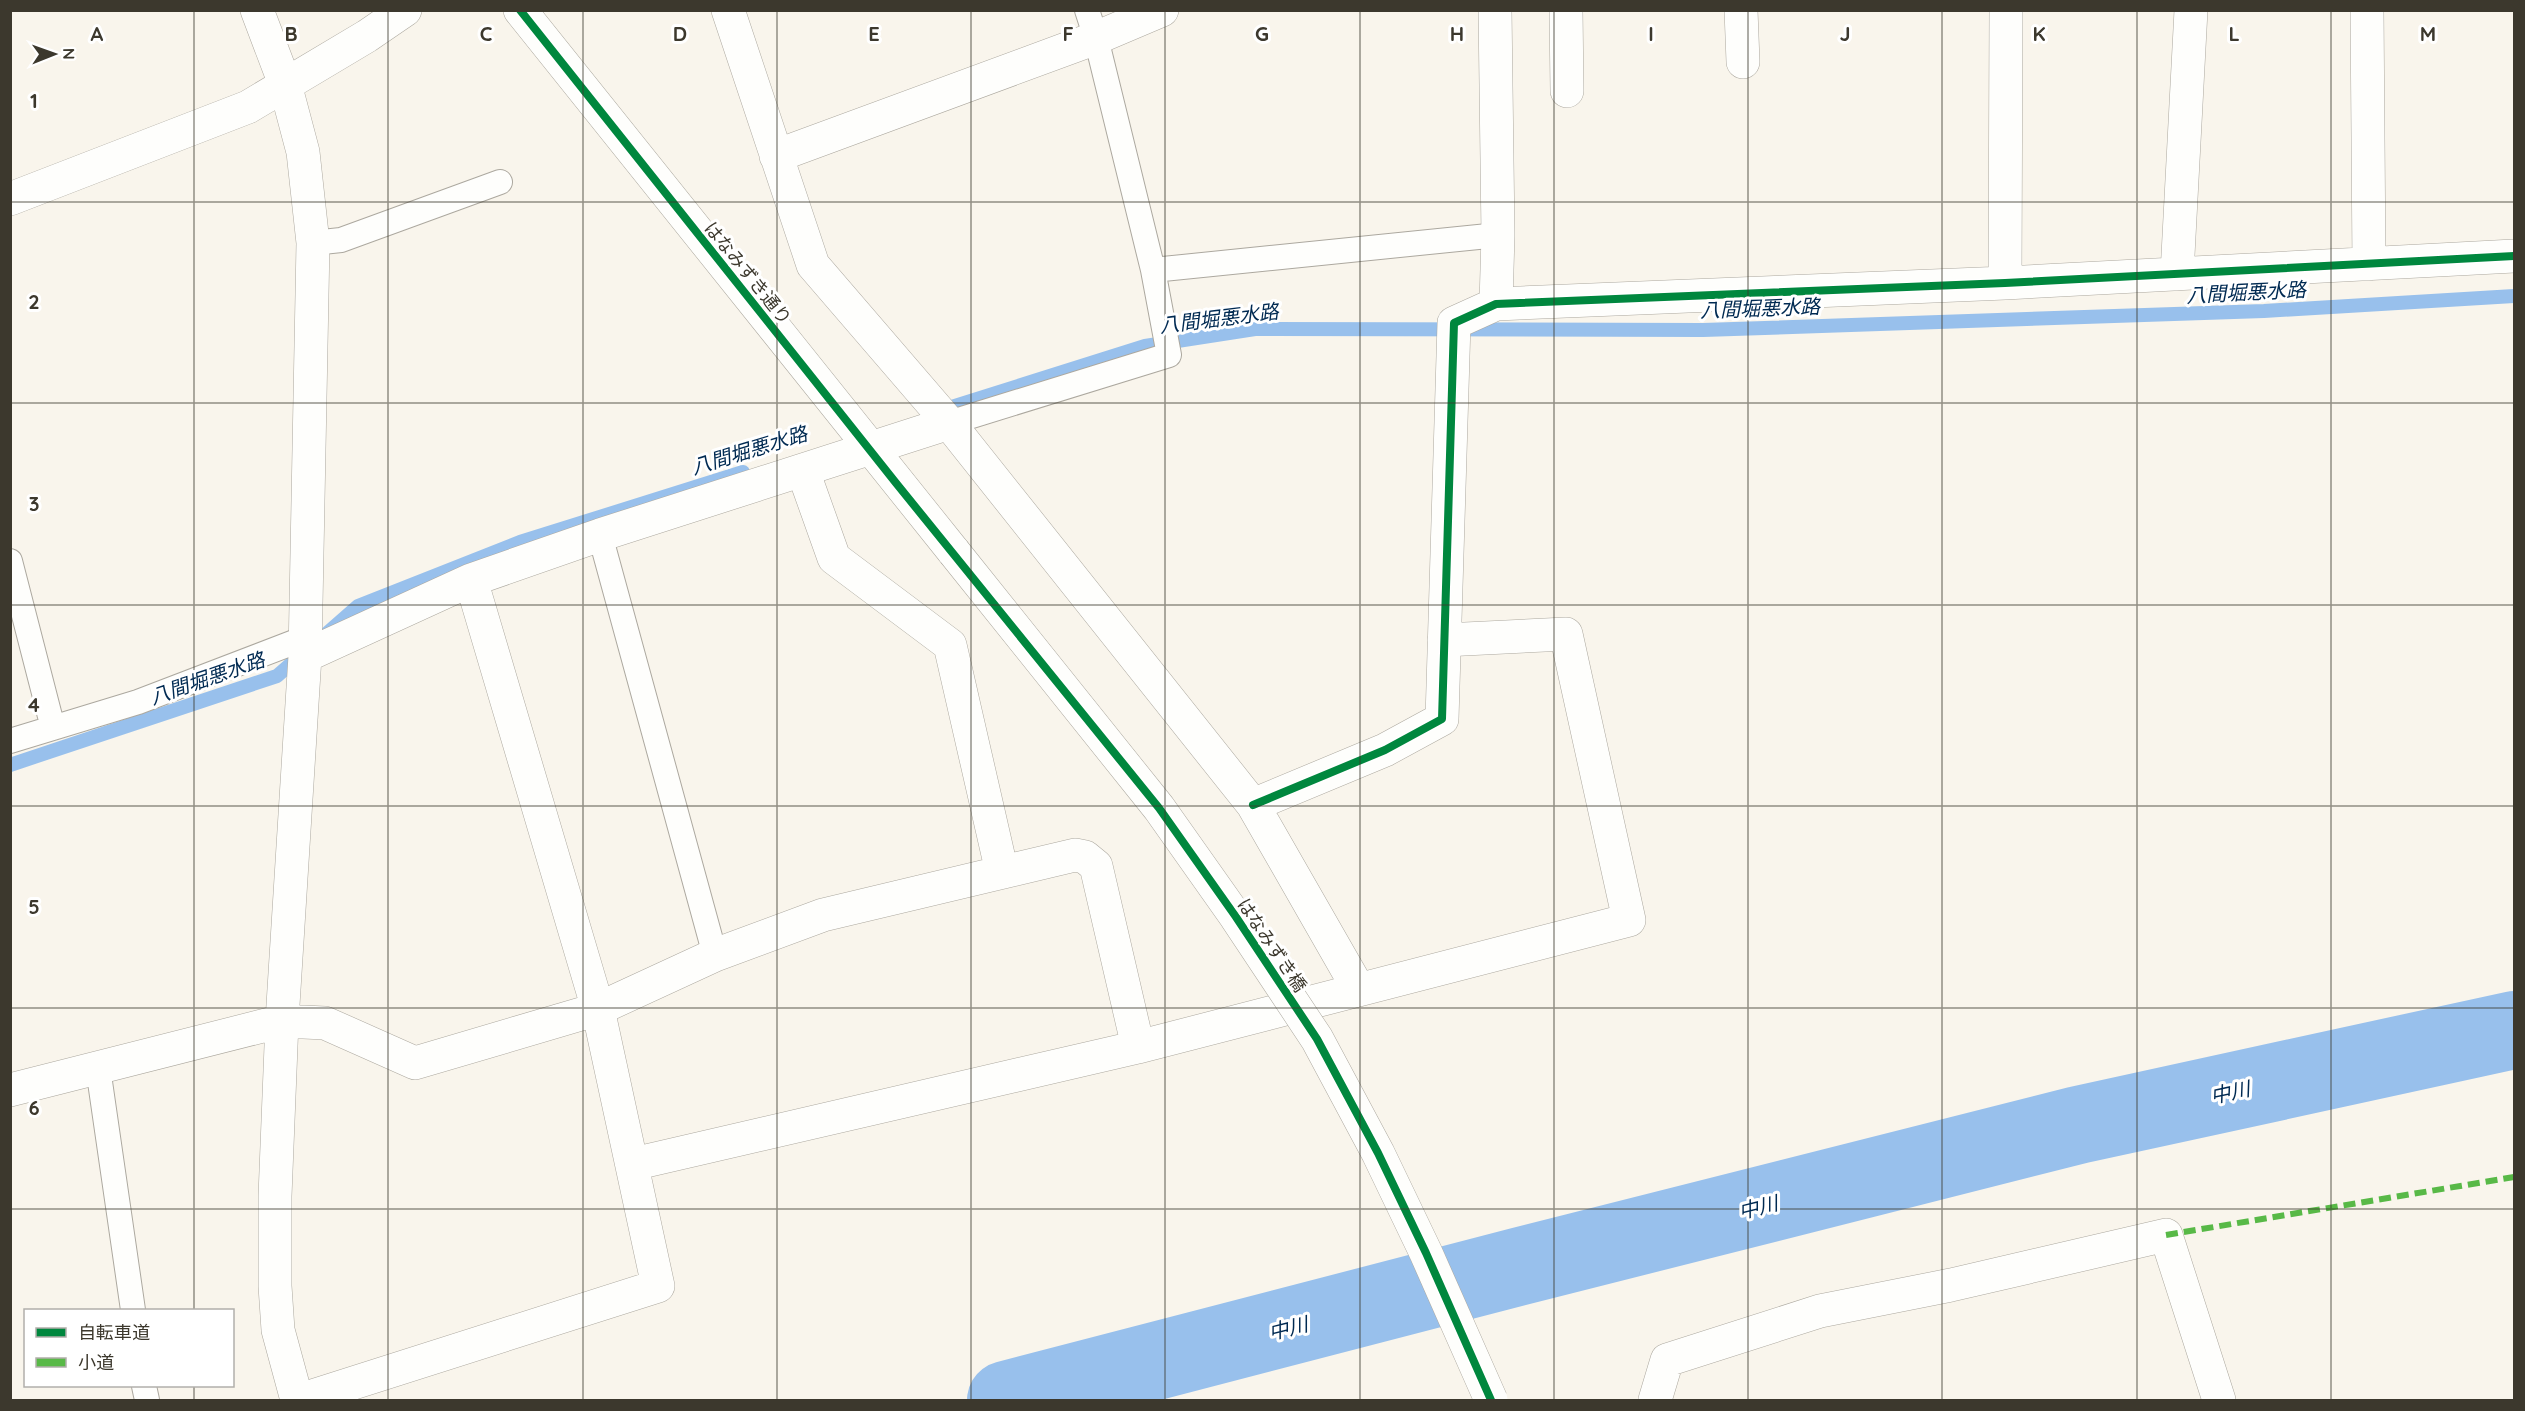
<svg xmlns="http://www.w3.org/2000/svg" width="2525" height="1411" viewBox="0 0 2525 1411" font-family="Quicksand,'Noto Sans JP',sans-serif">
  <rect width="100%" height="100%" fill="#f9f5ec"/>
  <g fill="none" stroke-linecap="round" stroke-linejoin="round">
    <path stroke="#98c0ec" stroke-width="14" d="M 939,411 L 1145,346 L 1255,329 L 1703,330 L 2264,311 L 2514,296
      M 325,635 L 358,606 L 520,542 L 743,472
      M 10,765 L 277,676 L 301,655"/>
    <path stroke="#98c0ec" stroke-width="78" d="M 1006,1400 L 1521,1266 L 2078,1125 L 2514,1030"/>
    <g stroke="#aca89f" stroke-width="26">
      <path id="service" d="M 1087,10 L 1096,38 L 1153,270
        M 313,243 L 341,240 L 500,182
        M 949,423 L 1169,355 L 1153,270 L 1498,235
        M 600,535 L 715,955
        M 10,561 L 53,728
        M 10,741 L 138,702 L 305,638
        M 98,1068 L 133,1310
        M 144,1386 L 147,1400"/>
    </g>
    <g stroke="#aca89f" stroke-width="34">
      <path id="minor" d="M 257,10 L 285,84 L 303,152 L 313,243 L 305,656 L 282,1021 L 275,1196 L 275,1286 L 278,1330 L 297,1400
        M 728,10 L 813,265 L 949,423 L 1253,805 L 1359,990
        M 1495,10 L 1498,235 L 1496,304
        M 1566,10 L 1567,91
        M 1741,10 L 1743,62
        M 2367,10 L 2369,264
        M 776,156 L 1096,38 L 1162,10
        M 10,199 L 248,107 L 367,36 L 405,10
        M 2177,274 L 2191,10
        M 2005,283 L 2006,10
        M 803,471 L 834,558 L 950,645 L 1002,872
        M 305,656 L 471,580 L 600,535 L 949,423
        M 1253,805 L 1385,750 L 1442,719 L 1454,323 L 1496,304 L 2005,283 L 2514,256
        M 10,1090 L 282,1021 L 325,1023 L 415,1063 L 598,1009 L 715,955 L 823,915 L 1075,855 L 1085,857 L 1096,866 L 1138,1047
        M 633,1164 L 1138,1047 L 1629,920 L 1566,634 L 1444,640
        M 300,1400 L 658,1286 L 598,1009 L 471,580
        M 1655,1400 L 1667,1360 L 1820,1311 L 1951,1285 L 2166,1235 L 2219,1400"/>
    </g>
    <g stroke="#aca89f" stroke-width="34">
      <path id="tertiary" d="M 520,10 L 954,552"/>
    </g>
    <use href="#service" stroke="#fefefc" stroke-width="24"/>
    <use href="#minor" stroke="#fefefc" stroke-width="33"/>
    <use href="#tertiary" stroke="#fefefc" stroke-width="33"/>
    <g stroke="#aca89f" stroke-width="34" stroke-linecap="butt">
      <path id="tertiary-bridge" d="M 954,552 L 1159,808 L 1236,917 L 1317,1039 L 1378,1153 L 1426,1253 L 1491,1400"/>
    </g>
    <use href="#tertiary-bridge" stroke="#fefefc" stroke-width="33"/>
    <path stroke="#58b947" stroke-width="6" stroke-dasharray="12 6" stroke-linecap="butt" d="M 2166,1235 L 2514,1177"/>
    <g stroke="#fff" stroke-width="11">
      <path id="cycleway" d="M 520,10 L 896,483 L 1159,808 L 1236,917 L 1317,1039 L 1378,1153 L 1426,1253 L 1491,1400
        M 1253,805 L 1385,750 L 1442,719 L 1454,323 L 1496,304 L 2005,283 L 2514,256"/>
    </g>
    <use href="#cycleway" stroke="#00873e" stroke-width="8"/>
  </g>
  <path fill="none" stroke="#3c382d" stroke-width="1.5" stroke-opacity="0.55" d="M 194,10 L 194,1310M 388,10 L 388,1400M 583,10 L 583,1400M 777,10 L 777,1400M 971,10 L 971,1400M 1165,10 L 1165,1400M 1360,10 L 1360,1400M 1554,10 L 1554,1400M 1748,10 L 1748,1400M 1942,10 L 1942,1400M 2137,10 L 2137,1400M 2331,10 L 2331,1400M 10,202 L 2514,202M 10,403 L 2514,403M 10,605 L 2514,605M 10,806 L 2514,806M 10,1008 L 2514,1008M 10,1209 L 2514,1209M 194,1386 L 194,1400"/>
  <g text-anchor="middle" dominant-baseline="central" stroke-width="6" stroke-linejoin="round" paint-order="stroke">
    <g font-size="18" fill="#3c382d" stroke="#fff">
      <text transform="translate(748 273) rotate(51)">はなみずき通り</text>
      <text transform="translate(1272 945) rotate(56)">はなみずき橋</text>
    </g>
    <g font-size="20" font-style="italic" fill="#002a52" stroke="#fff">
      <text transform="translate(2246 292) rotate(-3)">八間堀悪水路</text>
      <text transform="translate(1760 308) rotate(-2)">八間堀悪水路</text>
      <text transform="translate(1219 318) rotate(-7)">八間堀悪水路</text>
      <text transform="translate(749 450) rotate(-17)">八間堀悪水路</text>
      <text transform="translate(207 678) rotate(-19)">八間堀悪水路</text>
      <text transform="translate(2230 1092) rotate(-12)">中川</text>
      <text transform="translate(1758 1207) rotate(-14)">中川</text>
      <text transform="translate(1288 1328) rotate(-14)">中川</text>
    </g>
  </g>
  <g font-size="20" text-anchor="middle" font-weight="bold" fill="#3c382d" stroke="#fff" stroke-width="6" stroke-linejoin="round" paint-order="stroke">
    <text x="97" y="41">A</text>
    <text x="291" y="41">B</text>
    <text x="486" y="41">C</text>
    <text x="680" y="41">D</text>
    <text x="874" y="41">E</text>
    <text x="1068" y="41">F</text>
    <text x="1262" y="41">G</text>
    <text x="1457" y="41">H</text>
    <text x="1651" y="41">I</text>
    <text x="1845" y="41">J</text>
    <text x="2039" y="41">K</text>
    <text x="2234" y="41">L</text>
    <text x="2428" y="41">M</text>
    <text x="34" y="108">1</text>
    <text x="34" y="309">2</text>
    <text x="34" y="511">3</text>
    <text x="34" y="712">4</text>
    <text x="34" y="914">5</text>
    <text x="34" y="1115">6</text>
  </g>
  <rect width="2525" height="1411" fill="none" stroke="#3c382d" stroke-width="24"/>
  <rect x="24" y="1309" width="210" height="78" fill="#ffffff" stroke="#b1afab" stroke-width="1.5"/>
  <rect x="36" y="1328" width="30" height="9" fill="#00873e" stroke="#b1afab" stroke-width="1.5"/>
  <text x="78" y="1339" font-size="18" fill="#3c382d">自転車道</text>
  <rect x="36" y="1358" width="30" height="9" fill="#58b947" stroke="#b1afab" stroke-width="1.5"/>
  <text x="78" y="1369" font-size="18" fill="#3c382d">小道</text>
  <g transform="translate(54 54) rotate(89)" stroke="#ffffff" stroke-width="4.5" paint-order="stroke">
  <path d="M0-4.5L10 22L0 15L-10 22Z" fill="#3c382d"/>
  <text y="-9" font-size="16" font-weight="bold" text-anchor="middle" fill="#3c382d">N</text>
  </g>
</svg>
